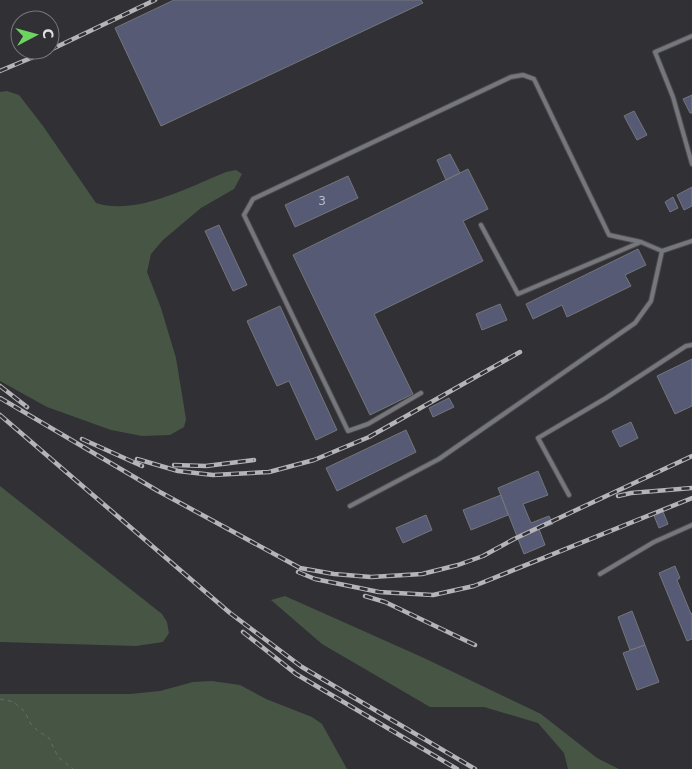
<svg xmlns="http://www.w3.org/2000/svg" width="692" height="769" viewBox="0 0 692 769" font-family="'DejaVu Sans',sans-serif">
  <rect width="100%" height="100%" fill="#303035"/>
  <path fill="#475545" d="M 7,91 L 19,95 L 43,126 L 96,203 C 136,216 189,187 226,172 L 236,170 L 242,174 L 234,189 L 201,208 L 163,240 L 151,254 L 147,272 L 161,308 L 176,358 L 186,419 L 184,427 L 170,435 L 142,436 L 111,430 L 47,407 L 0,381 L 0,92 Z
    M 0,486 L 162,614 L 167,622 L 169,633 L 163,642 L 136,646 L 0,642 Z
    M 285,596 L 424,658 L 541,714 L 597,758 L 619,769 L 568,769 L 564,753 L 538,723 L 484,707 L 430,707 L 322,644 L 271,600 Z
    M 212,681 L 240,685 L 266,699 L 312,717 L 322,724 L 347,769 L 0,769 L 0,694 L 130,694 L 160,691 L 193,682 Z"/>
  <path fill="#565a74" stroke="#74767b" d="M 174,0 L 421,0 L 423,3 L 161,126 L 115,28 Z
    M 692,95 L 692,113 L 690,113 L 683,99 Z
    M 634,111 L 647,135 L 637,140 L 624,116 Z
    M 450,154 L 460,173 L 446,180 L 437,160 Z
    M 468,169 L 488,209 L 463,221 L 483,261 L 374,314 L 413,394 L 370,415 L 293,255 Z
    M 348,176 L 358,198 L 295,227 L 285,205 Z
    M 692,187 L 692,206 L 684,210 L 677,195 Z
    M 673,197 L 678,208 L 670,212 L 665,202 Z
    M 219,225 L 247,285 L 233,291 L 205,231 Z
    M 638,249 L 646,265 L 625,275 L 631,286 L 567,317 L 562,305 L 533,319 L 526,304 Z
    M 500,304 L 507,320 L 482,330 L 476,314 Z
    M 280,306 L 337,430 L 316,440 L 289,381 L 277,386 L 247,321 Z
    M 692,359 L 692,406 L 675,414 L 657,376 Z
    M 449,398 L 454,407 L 433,417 L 429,408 Z
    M 631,422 L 638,438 L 620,447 L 612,431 Z
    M 406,430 L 416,452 L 337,491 L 326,468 Z
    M 538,471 L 548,495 L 523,504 L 531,523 L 549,516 L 553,524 L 539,529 L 545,545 L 524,554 L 498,488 Z
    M 501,495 L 508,515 L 471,530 L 463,510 Z
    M 662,509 L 668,524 L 659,528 L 653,513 Z
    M 426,515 L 432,530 L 403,543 L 396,528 Z
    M 675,566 L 680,578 L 677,580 L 691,614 L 692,613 L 692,639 L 687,641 L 659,573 Z
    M 632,611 L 645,645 L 630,650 L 618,617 Z
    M 645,645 L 659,682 L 637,690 L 623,653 Z"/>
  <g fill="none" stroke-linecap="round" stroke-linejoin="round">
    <g stroke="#4c4c4f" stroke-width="6">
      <path id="service" d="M 692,36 L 655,52 L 673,97 L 692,164
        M 481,225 L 518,294 L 641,242
        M 421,393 L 368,424 L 348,431 L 244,215 L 253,199 L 511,77 L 523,75 L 534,79 L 609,235 L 641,242 L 662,251 L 692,241
        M 569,495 L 538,438 L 606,398 L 686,346 L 692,345
        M 350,506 L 439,459 L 635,323 L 651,301 L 662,251
        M 600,574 L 654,542 L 692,525"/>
    </g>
    <path stroke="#6a6a6e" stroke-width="1" stroke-dasharray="4 4" stroke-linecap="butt" d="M 0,699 L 14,702 L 25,712 L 30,723 L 38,731 L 49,738 L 58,757 L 73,769"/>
    <use href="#service" stroke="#76777c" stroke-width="4"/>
    <g stroke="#b5b5b8" stroke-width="4.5">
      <path id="rail" d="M 50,50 L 155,0
        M 0,71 L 50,50
        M 0,386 L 27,407
        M 0,398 L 158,491 L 300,568 L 334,574 L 371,577 L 422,574 L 458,565 L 483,556 L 514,539 L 692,456
        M 0,415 L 230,613 L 302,667 L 475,769
        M 82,439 L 142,466
        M 137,459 L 178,471 L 213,475 L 269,472 L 314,460 L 369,437 L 520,352
        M 174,465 L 206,466 L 254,460
        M 618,496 L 631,493 L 692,488
        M 298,572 L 315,579 L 379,592 L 433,595 L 474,586 L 692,498
        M 365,596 L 385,602 L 475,645
        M 243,632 L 296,674 L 457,769"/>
    </g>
    <use href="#rail" stroke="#303035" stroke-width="2.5" stroke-dasharray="8" stroke-linecap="butt"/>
  </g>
  <g text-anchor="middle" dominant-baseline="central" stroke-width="4" stroke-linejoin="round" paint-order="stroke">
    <g font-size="12" fill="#bdbec6">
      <text x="322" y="201">3</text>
    </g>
  </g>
  <g transform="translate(35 35) rotate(84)"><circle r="24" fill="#303035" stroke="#76767a"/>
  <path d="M0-4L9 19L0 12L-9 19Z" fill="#6dd361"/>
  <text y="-8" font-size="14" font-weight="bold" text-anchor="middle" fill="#dfdfe2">С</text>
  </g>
</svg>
